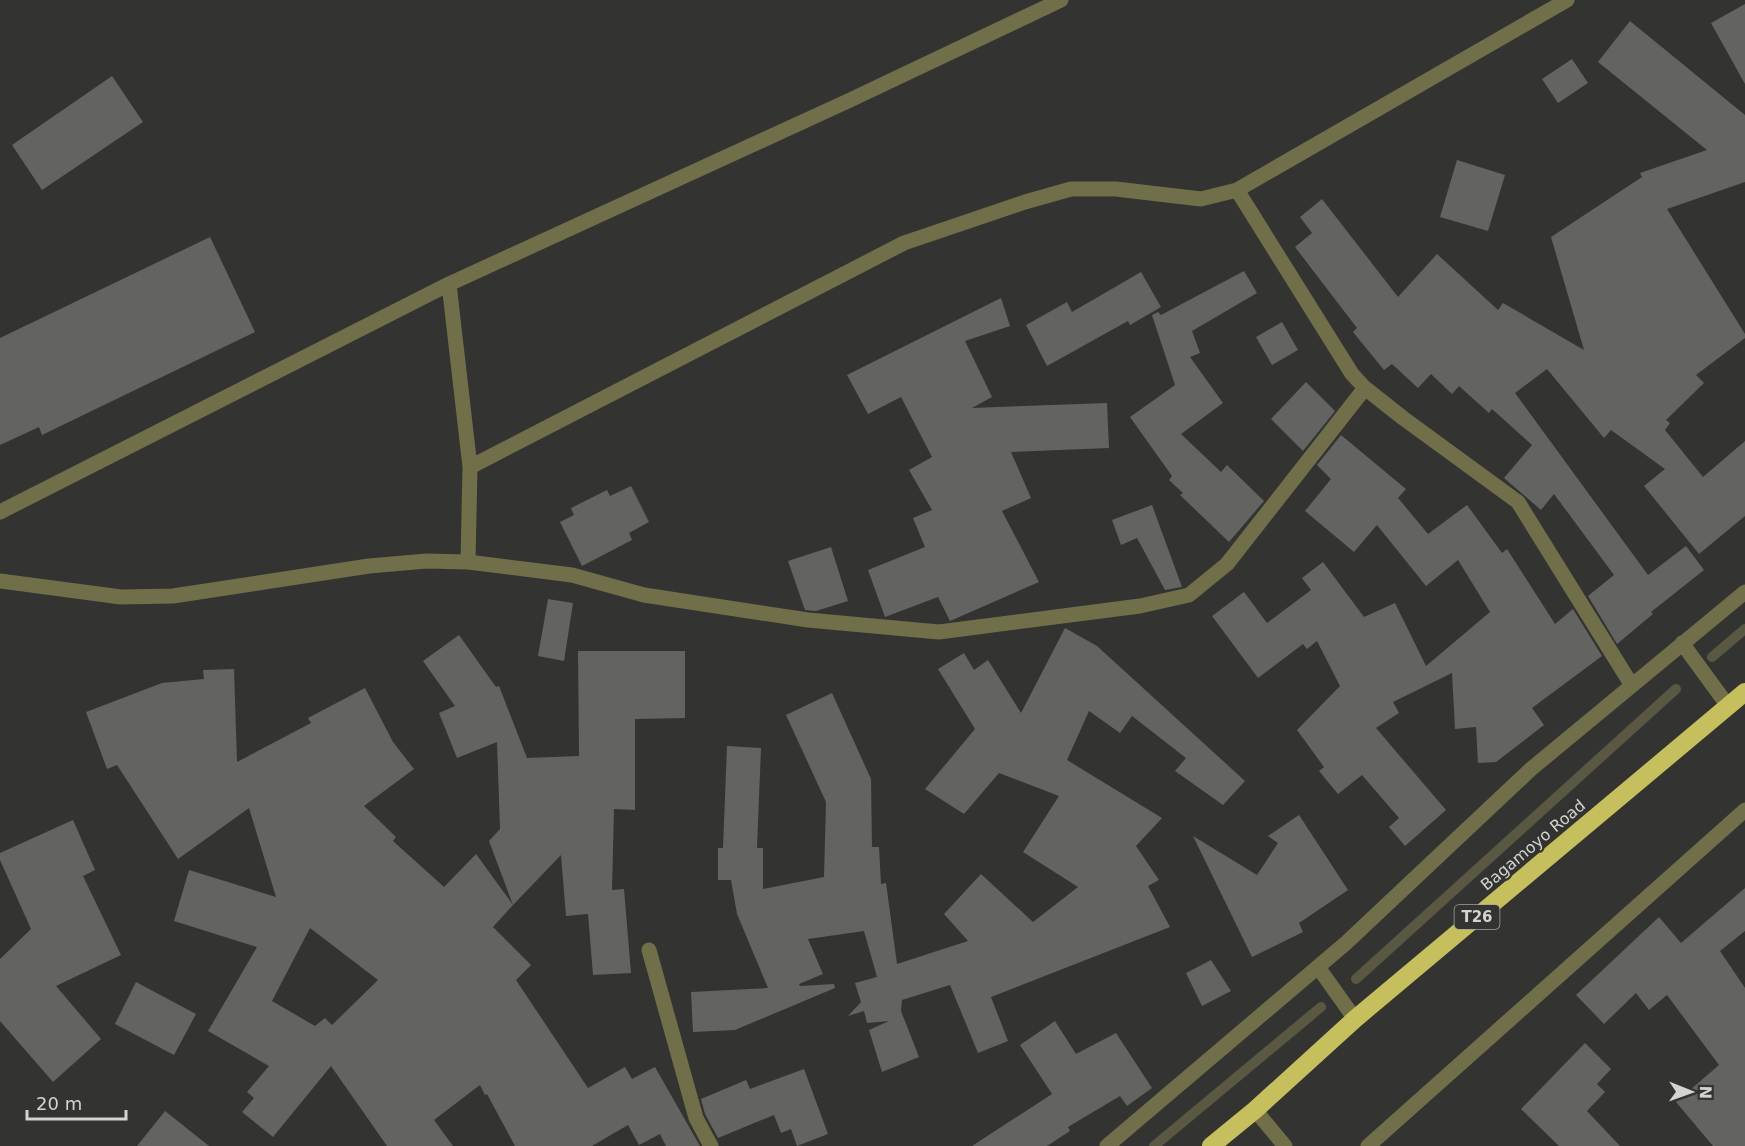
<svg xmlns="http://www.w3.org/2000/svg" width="1745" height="1146" viewBox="0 0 1745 1146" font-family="'DejaVu Sans',sans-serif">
  <rect width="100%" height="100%" fill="#333331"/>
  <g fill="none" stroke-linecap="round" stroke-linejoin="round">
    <path stroke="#5a5842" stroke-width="10" d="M 1712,657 L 1745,629
      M 1356,979 L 1676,689
      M 1154,1146 L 1321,1007"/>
  </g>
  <path fill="#636361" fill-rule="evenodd" d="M 1745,4 L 1745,84 L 1711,23 Z
    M 1630,21 L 1745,115 L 1745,182 L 1667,209 L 1745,334 L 1745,338 L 1696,375 L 1704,383 L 1666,420 L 1670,423 L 1665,430 L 1703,477 L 1745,441 L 1745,516 L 1699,554 L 1644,486 L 1665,469 L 1611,430 L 1604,438 L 1547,369 L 1515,393 L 1648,575 L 1686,546 L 1704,570 L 1651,612 L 1653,614 L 1617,644 L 1588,596 L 1614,575 L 1554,494 L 1541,510 L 1504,478 L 1532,445 L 1492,409 L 1489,413 L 1459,386 L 1452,394 L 1431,374 L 1418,388 L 1392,364 L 1384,370 L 1353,332 L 1357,328 L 1295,247 L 1312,233 L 1300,217 L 1322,199 L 1398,297 L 1437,254 L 1498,310 L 1503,303 L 1584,350 L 1551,237 L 1642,177 L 1640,173 L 1707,150 L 1598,62 Z
    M 1572,59 L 1588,83 L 1558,103 L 1542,79 Z
    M 112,76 L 143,122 L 42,190 L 12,145 Z
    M 1457,160 L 1505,175 L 1488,231 L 1440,217 Z
    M 210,237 L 255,332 L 42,435 L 39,427 L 0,445 L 0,338 Z
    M 1244,271 L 1257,293 L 1192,331 L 1200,353 L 1190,357 L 1223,403 L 1181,434 L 1221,472 L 1227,465 L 1264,501 L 1229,542 L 1180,495 L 1183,493 L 1169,480 L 1172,476 L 1130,417 L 1175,385 L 1152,315 L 1158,312 L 1161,315 Z
    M 1141,272 L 1161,307 L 1130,325 L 1128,321 L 1047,366 L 1026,325 L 1067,302 L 1072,312 Z
    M 1001,298 L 1010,326 L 965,341 L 992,397 L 972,408 L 1107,403 L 1109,448 L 1011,452 L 1031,498 L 1002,511 L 1039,582 L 950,621 L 938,597 L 885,617 L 868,570 L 925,547 L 913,518 L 932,510 L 909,470 L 932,457 L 901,397 L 868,414 L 847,375 Z
    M 1282,322 L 1298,350 L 1272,365 L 1256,337 Z
    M 1306,382 L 1335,411 L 1303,451 L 1271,419 Z
    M 1341,435 L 1406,489 L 1398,498 L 1428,534 L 1467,505 L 1502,553 L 1507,549 L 1555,624 L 1573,609 L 1602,656 L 1532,708 L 1544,725 L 1496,762 L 1478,763 L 1476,727 L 1455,729 L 1452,673 L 1393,702 L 1399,713 L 1376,728 L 1446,810 L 1405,846 L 1389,827 L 1399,818 L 1362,775 L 1338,794 L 1319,771 L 1324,767 L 1297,730 L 1340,686 L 1317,641 L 1307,649 L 1303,644 L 1258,678 L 1212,616 L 1244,592 L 1267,623 L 1311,590 L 1302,578 L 1323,562 L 1364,617 L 1395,603 L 1426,666 L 1490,612 L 1458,560 L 1426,586 L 1377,525 L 1354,552 L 1305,511 L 1331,479 L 1317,465 Z
    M 631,486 L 649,522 L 629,533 L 632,540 L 582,566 L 560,522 L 574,515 L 571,508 L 607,490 L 610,496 Z
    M 1152,505 L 1182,587 L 1165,590 L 1137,538 L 1121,545 L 1112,520 Z
    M 831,547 L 848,601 L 816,611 L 805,610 L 788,561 Z
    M 548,599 L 573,603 L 564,661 L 538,656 Z
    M 1065,628 L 1097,646 L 1245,781 L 1223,805 L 1175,771 L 1186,758 L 1132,716 L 1120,733 L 1089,711 L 1067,760 L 1162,818 L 1136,846 L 1159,880 L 1148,886 L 1170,927 L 991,997 L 1008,1041 L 978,1053 L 950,985 L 902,1000 L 901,1011 L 919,1057 L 882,1072 L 869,1030 L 889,1021 L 867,1023 L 864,1011 L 848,1016 L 861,1002 L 855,983 L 877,977 L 864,931 L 808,939 L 823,974 L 799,984 L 800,986 L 834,984 L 835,988 L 735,1030 L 693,1032 L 691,992 L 768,988 L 737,914 L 731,880 L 718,880 L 718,848 L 723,848 L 727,746 L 761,748 L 757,848 L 763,848 L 763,889 L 824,877 L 826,802 L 786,715 L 832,693 L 871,779 L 872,847 L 879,847 L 881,884 L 886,883 L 897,964 L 968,941 L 944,914 L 981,874 L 1033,922 L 1078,887 L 1023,852 L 1059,796 L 999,773 L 964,814 L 925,789 L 975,729 L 938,669 L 964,653 L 974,670 L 988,660 L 1021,713 Z
    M 459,635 L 496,687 L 499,686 L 527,758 L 579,756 L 578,651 L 685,651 L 685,718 L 635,719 L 635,810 L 614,809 L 612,890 L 624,889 L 631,973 L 593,975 L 588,914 L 566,916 L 561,855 L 513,905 L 489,841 L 500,829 L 497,742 L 457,758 L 439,713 L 455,706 L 423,661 Z
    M 234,669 L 237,762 L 311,723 L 308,718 L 365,688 L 393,742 L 414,769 L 364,806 L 396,837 L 393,841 L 444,887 L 476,854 L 513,905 L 493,927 L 531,965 L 516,980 L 588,1088 L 625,1067 L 632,1079 L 655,1067 L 700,1146 L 666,1146 L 660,1134 L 639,1145 L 628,1125 L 592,1146 L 515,1146 L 487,1094 L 485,1095 L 480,1085 L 434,1120 L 453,1146 L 387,1146 L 331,1066 L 273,1137 L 242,1112 L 254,1098 L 247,1092 L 269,1066 L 208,1031 L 257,947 L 174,921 L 189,870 L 276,897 L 249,808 L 178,859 L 117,765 L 107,769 L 86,712 L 162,683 L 204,679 L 203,670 ZM 310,928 L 378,980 L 332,1025 L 325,1018 L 315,1026 L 272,1001 Z
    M 1299,815 L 1348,890 L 1299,923 L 1303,932 L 1252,957 L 1193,836 L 1257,875 L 1278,843 L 1268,836 Z
    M 73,820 L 95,870 L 83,876 L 121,955 L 56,986 L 101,1039 L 53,1082 L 0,1021 L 0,959 L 31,929 L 0,860 L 0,853 Z
    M 1745,888 L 1745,931 L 1720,951 L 1745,988 L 1745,1146 L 1713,1146 L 1676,1102 L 1719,1065 L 1667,995 L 1649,1010 L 1636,993 L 1604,1024 L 1576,995 L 1659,917 L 1681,943 Z
    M 1211,960 L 1231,991 L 1202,1006 L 1186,973 Z
    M 136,982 L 196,1014 L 174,1055 L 115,1024 Z
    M 1055,1021 L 1076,1054 L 1116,1033 L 1152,1088 L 1127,1106 L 1120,1096 L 1068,1127 L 1070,1131 L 1047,1146 L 972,1146 L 1052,1094 L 1020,1045 Z
    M 1585,1043 L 1611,1069 L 1597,1084 L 1605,1092 L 1587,1111 L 1620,1146 L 1559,1146 L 1521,1109 Z
    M 804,1069 L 828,1134 L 797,1146 L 791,1129 L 781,1133 L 774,1115 L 718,1138 L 705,1114 L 701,1099 L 746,1080 L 750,1089 Z
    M 165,1111 L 209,1146 L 137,1146 Z"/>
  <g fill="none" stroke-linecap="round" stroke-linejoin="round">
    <path stroke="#716e4a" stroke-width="15" d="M 1237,190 L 1352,374 L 1365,388 L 1403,418 L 1518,502 L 1631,684
      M 449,284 L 470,467 L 468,562
      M 470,467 L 904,243 L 1025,202 L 1071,189 L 1116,189 L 1201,199 L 1237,190 L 1567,0
      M 0,512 L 449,284 L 848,101 L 1061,0
      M 0,581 L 121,597 L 173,596 L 369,566 L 427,561 L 468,562 L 572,575 L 644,595 L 808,620 L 939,632 L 1140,606 L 1189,595 L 1227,564 L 1365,388
      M 1682,643 L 1728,706
      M 649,950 L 696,1118 L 711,1146
      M 1318,967 L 1355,1019
      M 1255,1110 L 1285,1146
      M 1107,1146 L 1346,943 L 1531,769 L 1745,592
      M 1368,1146 L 1745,810"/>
    <path stroke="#c6bf5e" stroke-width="18" d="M 1211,1146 L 1255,1110 L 1355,1019 L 1745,692"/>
  </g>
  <g text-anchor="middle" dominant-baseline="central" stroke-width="4.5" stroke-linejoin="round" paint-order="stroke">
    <rect fill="#333331" stroke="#a3a3a2" stroke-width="1.5" x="1454.5" y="905" width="45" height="24" rx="4.5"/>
    <g font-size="15" font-weight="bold" fill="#d3d3d2">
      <text x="1477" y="917">T26</text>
    </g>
    <g font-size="16" fill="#d3d3d2" stroke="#333331">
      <text transform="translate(1533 845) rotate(-40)">Bagamoyo Road</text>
    </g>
  </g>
  <g transform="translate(1691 1092) rotate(91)" stroke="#333331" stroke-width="4.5" paint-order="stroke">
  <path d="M0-4.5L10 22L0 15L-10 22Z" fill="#d3d3d2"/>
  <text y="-9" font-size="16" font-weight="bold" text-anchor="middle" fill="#d3d3d2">N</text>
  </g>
  <path d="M27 1110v9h99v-9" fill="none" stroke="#d3d3d2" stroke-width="3"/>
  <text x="36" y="1110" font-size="18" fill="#d3d3d2" stroke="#333331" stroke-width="4.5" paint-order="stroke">20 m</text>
</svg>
